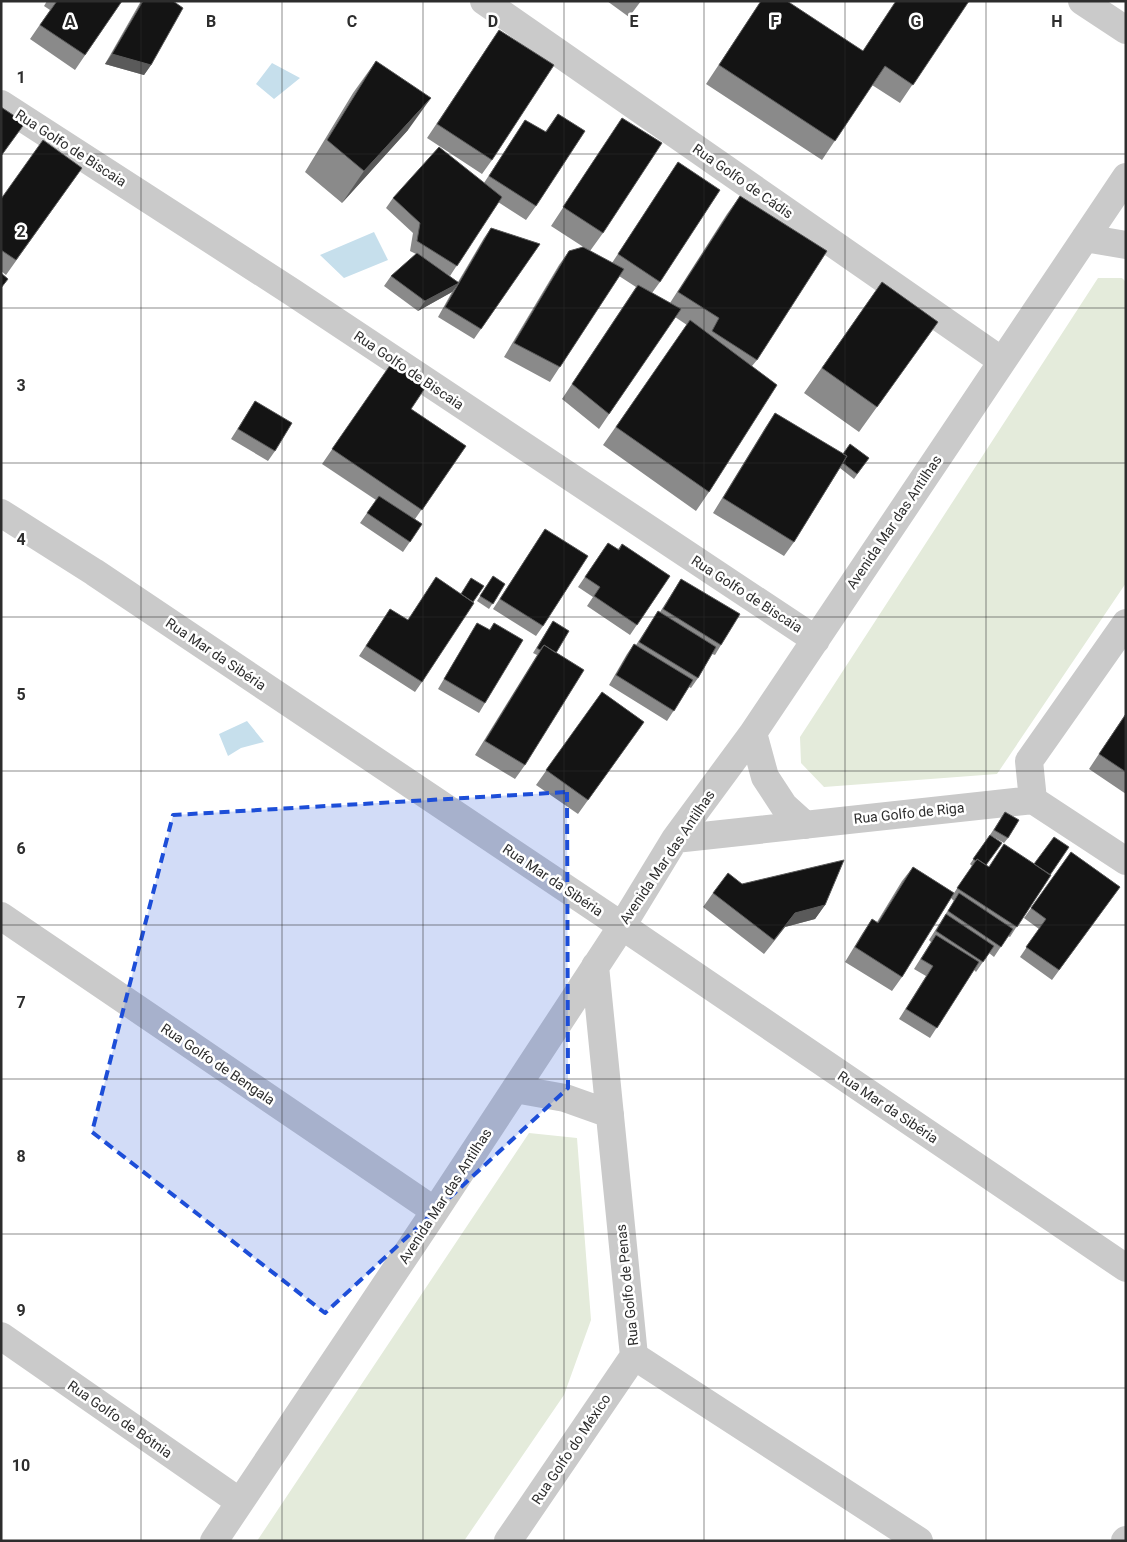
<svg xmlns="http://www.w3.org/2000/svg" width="1127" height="1542" viewBox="0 0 1127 1542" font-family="Roboto,sans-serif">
  <rect width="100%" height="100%" fill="#fff"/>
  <path fill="#e4ebdb" d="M 1098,278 L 1122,278 L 1126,282 L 1126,583 L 997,774 L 824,787 L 801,763 L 800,737 Z
    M 529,1133 L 577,1138 L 591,1320 L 564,1395 L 464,1541 L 257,1541 Z"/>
  <path fill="#c6dfec" d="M 272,63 L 300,78 L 274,99 L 256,84 Z
    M 374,232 L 388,260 L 344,278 L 320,255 Z
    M 247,721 L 264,742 L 241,748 L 228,756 L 219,734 Z"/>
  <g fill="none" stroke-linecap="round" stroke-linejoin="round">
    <path stroke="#cacaca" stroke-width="28" d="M 484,1 L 1002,361
      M 1082,1 L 1126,30
      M 1,104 L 292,292 L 816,640
      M 1085,238 L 1126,245
      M 1,513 L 94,572 L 622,926 L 1126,1268
      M 753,733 L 765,777 L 784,806 L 805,825
      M 1033,800 L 1029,761 L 1126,623
      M 675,839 L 1033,800 L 1126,861
      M 1,916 L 435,1211
      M 595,966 L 634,1356 L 919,1541
      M 515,1089 L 565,1098 L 610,1114
      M 1,1336 L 240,1502
      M 214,1541 L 435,1211 L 622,926 L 675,839 L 753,733 L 1126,177
      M 508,1541 L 634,1356
      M 1125,1541 L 1126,1540"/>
  </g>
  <path fill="#8a8a8a" d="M 47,1 L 122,1 L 75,70 L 30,39 L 50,10 L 44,6 Z
    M 141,1 L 173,1 L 151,65 L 144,75 L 105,64 Z
    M 607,1 L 641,1 L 629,17 Z
    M 761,1 L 863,51 L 896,1 L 969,1 L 900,103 L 872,85 L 822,160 L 706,84 Z
    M 499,30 L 492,160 L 482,174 L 427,138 Z
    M 376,61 L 408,130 L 342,203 L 305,172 L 353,93 Z
    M 558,114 L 536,206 L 526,220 L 498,202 L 450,276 L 441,270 L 458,282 L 484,238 L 491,228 L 540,244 L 474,339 L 438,317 L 452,292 L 418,311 L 384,286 L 391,276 L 416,254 L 410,251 L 413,233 L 386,208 L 393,198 L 484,183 L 525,120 L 545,132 Z
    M 622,118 L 603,233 L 590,251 L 612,263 L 678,162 L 660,282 L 652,293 L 670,303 L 727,214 L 740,196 L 757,360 L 752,366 L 709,492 L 696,511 L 603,445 L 687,325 L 675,317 L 599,429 L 562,399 L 636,287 L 619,276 L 550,382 L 504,357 L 559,265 L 569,251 L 585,248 L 551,226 Z
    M 82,168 L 6,275 L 1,271 L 1,199 Z
    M 882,282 L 938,322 L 859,432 L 804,393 Z
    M 393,361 L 411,409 L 466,446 L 415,519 L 422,524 L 403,552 L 360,523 L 376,500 L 322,464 Z
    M 255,401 L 275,451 L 268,461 L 231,439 Z
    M 775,413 L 843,454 L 869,458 L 854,479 L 840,468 L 794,542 L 784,556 L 713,513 L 765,428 Z
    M 545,529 L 543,626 L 536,636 L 493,609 Z
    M 608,543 L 618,549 L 622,544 L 670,576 L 630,635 L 587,606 L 593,597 L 578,587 Z
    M 493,576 L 505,584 L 489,609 L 477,601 Z
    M 681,579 L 721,645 L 715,655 L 712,654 L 698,678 L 691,688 L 689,687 L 667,721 L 609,685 L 627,654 L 634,644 L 636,645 L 658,611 L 660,612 Z
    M 390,609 L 407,620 L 422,682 L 415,692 L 359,656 Z
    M 553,621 L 556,653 L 525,765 L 515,779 L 475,755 L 537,655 L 533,653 Z
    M 477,623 L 489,630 L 494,623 L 485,703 L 479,713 L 438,689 L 471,633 Z
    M 602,692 L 644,722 L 578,814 L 536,785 Z
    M 1126,713 L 1126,794 L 1089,769 Z
    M 1005,812 L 1008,838 L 1004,843 L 990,835 Z
    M 990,835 L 986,865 L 989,867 L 1050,875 L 1010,937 L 1008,936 L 994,957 L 989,953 L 976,972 L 974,970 L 930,1038 L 899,1019 L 926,976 L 914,969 L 931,942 L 929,940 L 954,901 L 951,898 L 902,977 L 892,991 L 845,962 L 862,934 L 872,919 L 877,922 L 902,881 L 913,867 L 954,893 L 972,866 L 970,864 Z
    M 1071,852 L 1120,887 L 1052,980 L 1020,957 L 1039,929 L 1024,918 Z
    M 742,884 L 825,905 L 815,919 L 785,927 L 764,954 L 703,907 L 713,893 Z"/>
  <path fill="#5a5a5a" d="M 112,54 L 151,65 L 144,75 L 105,64 Z
    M 431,98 L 408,130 L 342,203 L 364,171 Z
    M 459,283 L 452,292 L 418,311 L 425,301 Z
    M 825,905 L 815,919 L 785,927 L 764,954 L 795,913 Z"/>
  <path fill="#141414" stroke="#5a5a5a" d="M 57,1 L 122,1 L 85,55 L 40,25 Z
    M 143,1 L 173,1 L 183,8 L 151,65 L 112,54 Z
    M 761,1 L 787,1 L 863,51 L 896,1 L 969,1 L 913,85 L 885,66 L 835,141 L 719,65 Z
    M 499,30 L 554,65 L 492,160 L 437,124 Z
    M 376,61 L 431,98 L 364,171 L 327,140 Z
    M 1,107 L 25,123 L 1,156 Z
    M 558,114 L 585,131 L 536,206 L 489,176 L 525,120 L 546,132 Z
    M 622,118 L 662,143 L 603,233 L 563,207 Z
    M 43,140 L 82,168 L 16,260 L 1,250 L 1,199 Z
    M 439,147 L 502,197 L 457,266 L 417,241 L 420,223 L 393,198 Z
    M 678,162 L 720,190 L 660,282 L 618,254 Z
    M 740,196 L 827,251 L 757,360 L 712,331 L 719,318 L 678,292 Z
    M 491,228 L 540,244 L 481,329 L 445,307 Z
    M 583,247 L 624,269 L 560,367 L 514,343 L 569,251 Z
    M 417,253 L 459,283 L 425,301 L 391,276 Z
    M 1,273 L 8,279 L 1,288 Z
    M 882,282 L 938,322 L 877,407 L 822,368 Z
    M 638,285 L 681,309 L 609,414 L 572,384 Z
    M 690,320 L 777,385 L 709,492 L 616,427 Z
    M 393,361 L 427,385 L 411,409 L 466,446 L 422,510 L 332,449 Z
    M 255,401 L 292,423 L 275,451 L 238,429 Z
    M 775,413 L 847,456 L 794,542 L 723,498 Z
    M 850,444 L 869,458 L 857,474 L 843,463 L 847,456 L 843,454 Z
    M 379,496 L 422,524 L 410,542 L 367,513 Z
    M 545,529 L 588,556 L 543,626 L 500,599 Z
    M 608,543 L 619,550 L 622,544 L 670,576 L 637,625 L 594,596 L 600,587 L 585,577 Z
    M 493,576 L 505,584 L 493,604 L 480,596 Z
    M 436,577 L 474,603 L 422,682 L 366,646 L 390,609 L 408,620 Z
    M 471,578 L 484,586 L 473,602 L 461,594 Z
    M 681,579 L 740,614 L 721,645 L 663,609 Z
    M 658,611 L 716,647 L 698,678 L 639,642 Z
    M 553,621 L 569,631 L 556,653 L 544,645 L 540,650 L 537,648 Z
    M 477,623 L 490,630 L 494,623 L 523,640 L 485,703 L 444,679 Z
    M 634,644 L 693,680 L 674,711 L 616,675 Z
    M 544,645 L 584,670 L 525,765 L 485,741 Z
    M 602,692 L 644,722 L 588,800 L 546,770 Z
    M 1126,714 L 1126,772 L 1099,754 Z
    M 1005,812 L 1019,820 L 1008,838 L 994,830 Z
    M 990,835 L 1002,843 L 986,865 L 977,859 L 976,861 L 973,859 Z
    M 1054,837 L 1069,847 L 1050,875 L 1034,864 Z
    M 1004,844 L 1051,875 L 1017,927 L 957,888 L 977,859 L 989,867 Z
    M 1071,852 L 1120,887 L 1059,970 L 1026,947 L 1046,919 L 1031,908 Z
    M 844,860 L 825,905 L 795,913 L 774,940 L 713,893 L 728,873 L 742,884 Z
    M 913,867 L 954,893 L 902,977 L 855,947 L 872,919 L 878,923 Z
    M 959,893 L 1013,929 L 1001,947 L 948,911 Z
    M 946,914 L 994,946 L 983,962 L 936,931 Z
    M 936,935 L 979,962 L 937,1028 L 906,1009 L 933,966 L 921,959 Z"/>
  <path fill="#1d4ed8" fill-opacity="0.2" stroke="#1d4ed8" stroke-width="4" stroke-dasharray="10 6" stroke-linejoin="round" d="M 567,792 L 568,1088 L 325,1313 L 92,1132 L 173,815 Z"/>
  <path fill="none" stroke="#2d2d2d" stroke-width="1" stroke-opacity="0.55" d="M 141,1 L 141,1541M 282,1 L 282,1541M 423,1 L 423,1541M 564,1 L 564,1541M 704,1 L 704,1541M 845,1 L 845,1541M 986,1 L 986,1541M 1,154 L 1126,154M 1,308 L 1126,308M 1,463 L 1126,463M 1,617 L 1126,617M 1,771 L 1126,771M 1,925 L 1126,925M 1,1079 L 1126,1079M 1,1234 L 1126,1234M 1,1388 L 1126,1388"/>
  <g text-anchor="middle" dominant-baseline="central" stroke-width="5" stroke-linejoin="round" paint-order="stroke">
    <g font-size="14" fill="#2d2d2d" stroke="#fff">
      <text transform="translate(71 148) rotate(33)">Rua Golfo de Biscaia</text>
      <text transform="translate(743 181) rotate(35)">Rua Golfo de Cádis</text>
      <text transform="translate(409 370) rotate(34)">Rua Golfo de Biscaia</text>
      <text transform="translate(894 522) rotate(-56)">Avenida Mar das Antilhas</text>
      <text transform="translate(747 594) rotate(33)">Rua Golfo de Biscaia</text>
      <text transform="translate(216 654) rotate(34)">Rua Mar da Sibéria</text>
      <text transform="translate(909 813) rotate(-6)">Rua Golfo de Riga</text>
      <text transform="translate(667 857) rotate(-56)">Avenida Mar das Antilhas</text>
      <text transform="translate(553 880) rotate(34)">Rua Mar da Sibéria</text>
      <text transform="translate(218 1064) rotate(34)">Rua Golfo de Bengala</text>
      <text transform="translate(888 1107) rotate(34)">Rua Mar da Sibéria</text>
      <text transform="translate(445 1196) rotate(-57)">Avenida Mar das Antilhas</text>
      <text transform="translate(627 1285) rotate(-96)">Rua Golfo de Penas</text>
      <text transform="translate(120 1419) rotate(35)">Rua Golfo de Bótnia</text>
      <text transform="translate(571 1449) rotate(-56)">Rua Golfo do México</text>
    </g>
  </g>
  <g font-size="16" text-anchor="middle" font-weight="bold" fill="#2d2d2d" stroke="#fff" stroke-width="5" stroke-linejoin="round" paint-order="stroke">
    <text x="70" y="27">A</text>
    <text x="211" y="27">B</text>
    <text x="352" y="27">C</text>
    <text x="493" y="27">D</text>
    <text x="634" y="27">E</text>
    <text x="775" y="27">F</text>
    <text x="916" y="27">G</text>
    <text x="1057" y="27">H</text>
    <text x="21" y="83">1</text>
    <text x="21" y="237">2</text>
    <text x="21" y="391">3</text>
    <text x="21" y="545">4</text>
    <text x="21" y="700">5</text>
    <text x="21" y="854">6</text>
    <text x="21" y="1008">7</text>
    <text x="21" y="1162">8</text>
    <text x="21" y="1316">9</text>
    <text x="21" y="1471">10</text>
  </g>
  <rect width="1127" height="1542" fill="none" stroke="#2d2d2d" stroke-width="5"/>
</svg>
